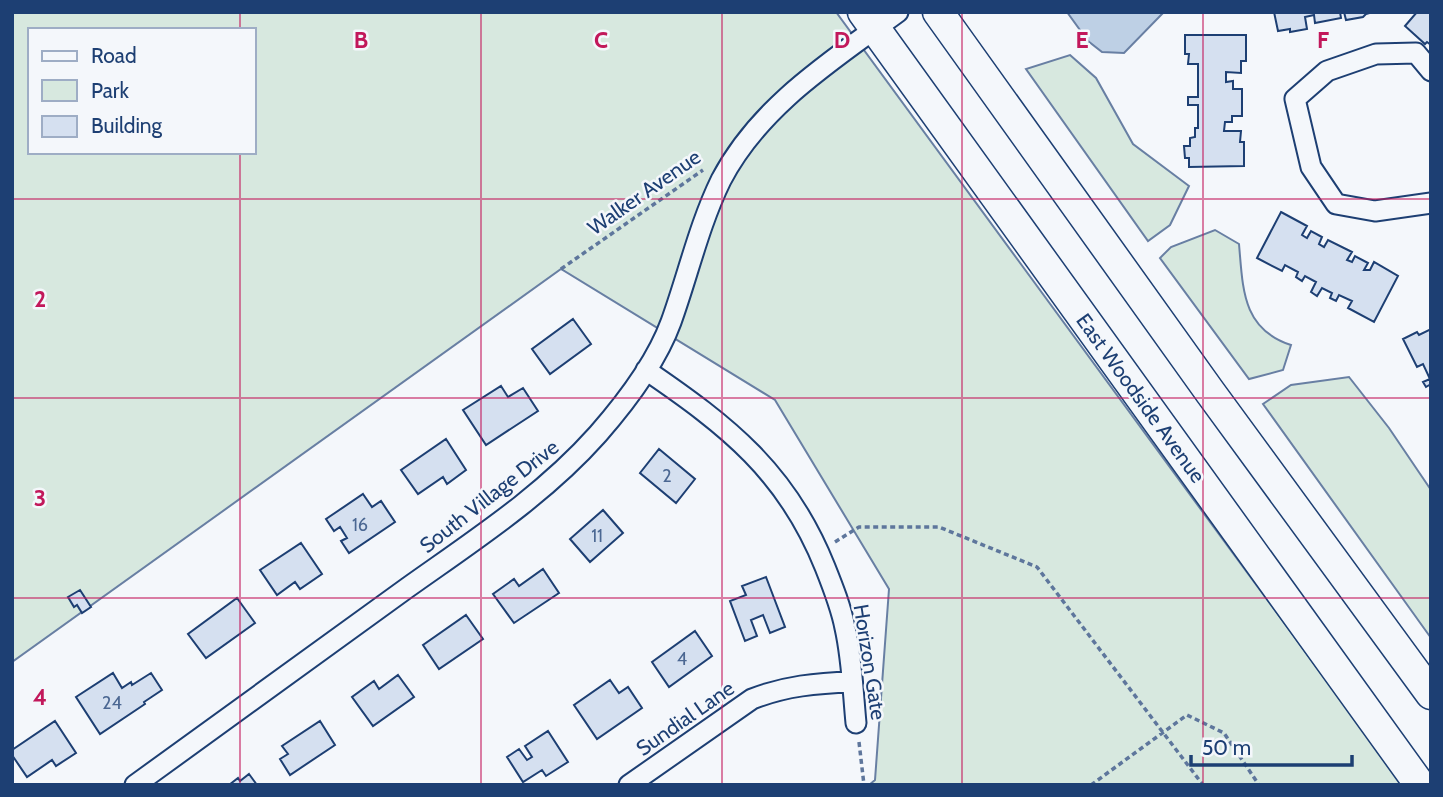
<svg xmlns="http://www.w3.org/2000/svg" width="1443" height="797" viewBox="0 0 1443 797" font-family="Cabin,sans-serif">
  <rect width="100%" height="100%" fill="#f4f7fb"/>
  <path fill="#d7e8df" stroke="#687fa3" stroke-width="2" fill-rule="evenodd" d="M 12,12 L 836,12 L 1403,785 L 869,785 L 875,780 L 889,589 L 775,400 L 561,269 L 12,662 ZM 30,30 L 254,30 L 254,152 L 30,152 Z
    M 1070,55 L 1096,78 L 1133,144 L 1189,186 L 1170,225 L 1148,241 L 1026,69 Z
    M 1215,230 L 1239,244 C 1243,289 1242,329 1291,345 L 1283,370 L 1249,379 L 1160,258 L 1171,247 Z
    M 1349,377 L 1389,428 L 1431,490 L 1431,638 L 1263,404 L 1291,385 Z"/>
  <path fill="#bed0e5" stroke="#687fa3" stroke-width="2" d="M 1067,12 L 1164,12 L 1124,53 L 1102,52 L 1088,41 Z"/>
  <path fill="#d5e0f0" stroke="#1d3f73" stroke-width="2" d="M 1274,12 L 1340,12 L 1341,18 L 1315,23 L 1314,15 L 1305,17 L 1307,29 L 1290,32 L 1290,29 L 1278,31 Z
    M 1344,12 L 1373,12 L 1366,14 L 1363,17 L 1346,20 Z
    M 1417,12 L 1431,12 L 1431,45 L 1427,42 L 1425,44 L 1405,26 Z
    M 1185,35 L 1246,35 L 1246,61 L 1241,61 L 1241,73 L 1226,72 L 1226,82 L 1233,81 L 1233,89 L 1242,89 L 1242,116 L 1232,116 L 1232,122 L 1225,122 L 1224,131 L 1241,131 L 1240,142 L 1244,142 L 1244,166 L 1189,167 L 1189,158 L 1185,158 L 1184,146 L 1190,146 L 1190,138 L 1195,137 L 1195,128 L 1198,128 L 1198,105 L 1188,105 L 1188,97 L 1198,97 L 1198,64 L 1188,64 L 1189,54 L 1185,54 Z
    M 1281,212 L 1307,226 L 1302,235 L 1307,238 L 1311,231 L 1322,237 L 1319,244 L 1324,247 L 1328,240 L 1352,252 L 1347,260 L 1352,262 L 1355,256 L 1368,263 L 1364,270 L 1370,270 L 1374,262 L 1398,276 L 1374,322 L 1348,308 L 1352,301 L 1339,295 L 1336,301 L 1330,298 L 1332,293 L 1322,288 L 1317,296 L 1311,292 L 1316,282 L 1305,276 L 1302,281 L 1296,277 L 1298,272 L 1285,265 L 1282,271 L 1257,258 Z
    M 573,319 L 591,344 L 550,374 L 532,349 Z
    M 1431,329 L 1431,384 L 1426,387 L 1423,382 L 1430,379 L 1423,364 L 1417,367 L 1403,339 L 1417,332 L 1419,335 Z
    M 501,386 L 508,397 L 523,388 L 538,411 L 486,445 L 463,410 Z
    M 446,439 L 466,470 L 447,484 L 443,477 L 418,494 L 401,470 Z
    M 659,449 L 695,479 L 676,503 L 640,473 Z
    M 363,494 L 372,507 L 381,501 L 395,522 L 349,553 L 341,541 L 347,538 L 340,527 L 334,531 L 326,519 Z
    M 603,510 L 623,533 L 590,562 L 570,539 Z
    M 301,543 L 322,574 L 300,589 L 295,582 L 277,595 L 260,570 Z
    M 543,569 L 559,593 L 514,623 L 493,594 L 514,579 L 519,586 Z
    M 766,577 L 785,627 L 770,633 L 763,615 L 751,620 L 757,636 L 745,641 L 730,601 L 746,595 L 742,586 Z
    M 80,590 L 91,607 L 82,613 L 77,605 L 74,607 L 68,597 Z
    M 237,598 L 255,623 L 206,658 L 188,634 Z
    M 466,615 L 483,639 L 439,669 L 423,645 Z
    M 695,631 L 712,656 L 669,687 L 652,662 Z
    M 113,673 L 122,688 L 131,682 L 132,685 L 151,673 L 162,690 L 144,702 L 145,704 L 100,734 L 76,697 Z
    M 398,675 L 414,697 L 373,726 L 352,697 L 374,681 L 379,689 Z
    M 610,680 L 619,693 L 628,687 L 642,708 L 597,739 L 574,705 Z
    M 55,721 L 76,753 L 56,766 L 52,760 L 27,777 L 12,755 L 12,750 Z
    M 320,721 L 335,745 L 290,775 L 280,759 L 288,754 L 282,746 Z
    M 548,731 L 568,762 L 546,776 L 542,770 L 523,782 L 507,757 L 519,749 L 527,760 L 532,757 L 525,746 Z
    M 249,774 L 257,785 L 229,785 L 238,778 L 240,781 Z"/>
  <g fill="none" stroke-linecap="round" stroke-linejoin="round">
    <g stroke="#1d3f73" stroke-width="23">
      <path id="street" d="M 1431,71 L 1416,53 L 1376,54 L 1327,71 L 1295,99 L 1311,167 L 1336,204 L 1375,211 L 1431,203
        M 646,370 C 728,426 787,472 825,567 C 833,587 841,607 845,628 C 852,659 853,692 856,723
        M 135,785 C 225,719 316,654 407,588 C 473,541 543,496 598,434 C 626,402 656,363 671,322 C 688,275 699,225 721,180 C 760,105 833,60 898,12
        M 629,785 L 752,699 C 785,686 817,683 852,682"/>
    </g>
    <g stroke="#1d3f73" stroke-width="33">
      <path id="primary" d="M 863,12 L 1420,785
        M 938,12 L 1210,392 L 1431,694"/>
    </g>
    <path stroke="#5e769c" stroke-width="3.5" stroke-dasharray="5 3.5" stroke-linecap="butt" d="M 561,269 L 703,170
      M 835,542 L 859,527 L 939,527 L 1037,567 L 1203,785
      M 859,742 L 864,785
      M 1091,785 L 1187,715 L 1224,733 L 1259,785"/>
    <use href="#street" stroke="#f4f7fb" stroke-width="19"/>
    <use href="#primary" stroke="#f4f7fb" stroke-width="30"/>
  </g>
  <path fill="none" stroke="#c2185b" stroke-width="2" stroke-opacity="0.55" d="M 240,12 L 240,30M 481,12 L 481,785M 722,12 L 722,785M 962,12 L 962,785M 1203,12 L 1203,785M 240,152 L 240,785M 12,199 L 1431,199M 12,398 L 1431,398M 12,598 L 1431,598"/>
  <g text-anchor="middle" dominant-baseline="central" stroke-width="5" stroke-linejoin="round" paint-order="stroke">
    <g font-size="18" fill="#4b6792">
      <text x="667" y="476">2</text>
      <text x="360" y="525">16</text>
      <text x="597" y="536">11</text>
      <text x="682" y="659">4</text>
      <text x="112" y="703">24</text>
    </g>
    <g font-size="21" fill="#1d3f73" stroke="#f4f7fb">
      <text transform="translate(644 192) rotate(-35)">Walker Avenue</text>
      <text transform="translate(1141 398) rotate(54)">East Woodside Avenue</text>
      <text transform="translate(489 496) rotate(-38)">South Village Drive</text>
      <text transform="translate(870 662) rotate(81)">Horizon Gate</text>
      <text transform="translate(685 718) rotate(-35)">Sundial Lane</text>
    </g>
  </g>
  <g font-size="23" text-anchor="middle" font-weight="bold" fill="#c2185b" stroke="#f4f7fb" stroke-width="5" stroke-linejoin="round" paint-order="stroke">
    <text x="361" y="48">B</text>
    <text x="601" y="48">C</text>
    <text x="842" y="48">D</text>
    <text x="1082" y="48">E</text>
    <text x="1323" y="48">F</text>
    <text x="40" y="307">2</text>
    <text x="40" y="506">3</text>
    <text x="40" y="705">4</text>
  </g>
  <rect width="1443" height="797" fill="none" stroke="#1d3f73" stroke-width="28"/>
  <rect x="28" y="28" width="228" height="126" fill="#f4f7fb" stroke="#9eadc5" stroke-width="2"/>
  <rect x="42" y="51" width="35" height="10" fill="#f4f7fb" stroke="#9eadc5" stroke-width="2"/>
  <text x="91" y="63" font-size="21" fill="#1d3f73">Road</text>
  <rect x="42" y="80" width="35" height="21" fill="#d7e8df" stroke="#9eadc5" stroke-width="2"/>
  <text x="91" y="98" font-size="21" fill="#1d3f73">Park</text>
  <rect x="42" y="116" width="35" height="21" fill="#d5e0f0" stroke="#9eadc5" stroke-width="2"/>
  <text x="91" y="133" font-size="21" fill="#1d3f73">Building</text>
  <path d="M1191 755v10h161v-10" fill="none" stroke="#1d3f73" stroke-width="3.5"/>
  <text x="1202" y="755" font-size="21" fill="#1d3f73" stroke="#f4f7fb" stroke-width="5" paint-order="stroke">50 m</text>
</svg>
